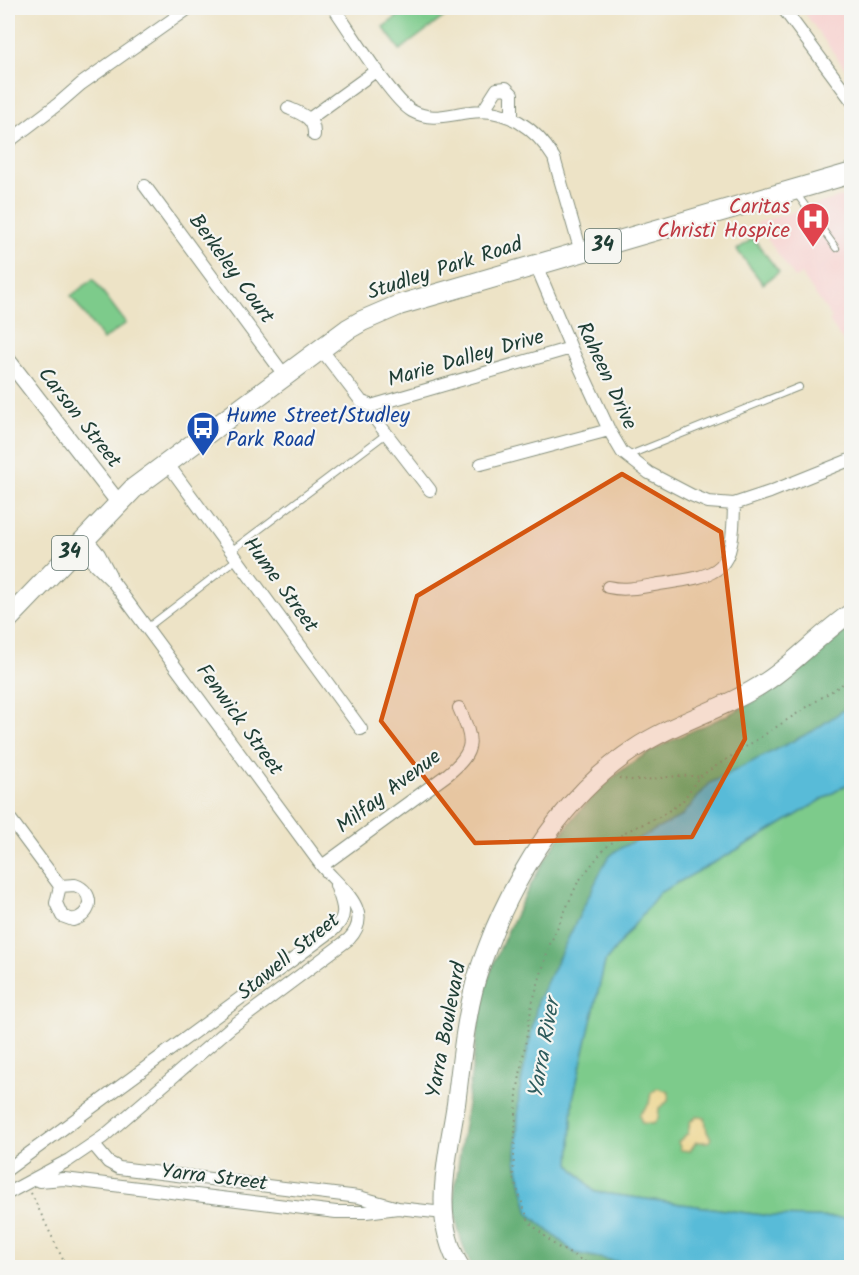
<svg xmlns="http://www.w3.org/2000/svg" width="859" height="1275" viewBox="0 0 859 1275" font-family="Kalam,sans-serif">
  <rect width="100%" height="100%" fill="#f6f6f2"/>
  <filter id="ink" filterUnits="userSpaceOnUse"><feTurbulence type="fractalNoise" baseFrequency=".0167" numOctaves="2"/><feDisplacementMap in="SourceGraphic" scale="12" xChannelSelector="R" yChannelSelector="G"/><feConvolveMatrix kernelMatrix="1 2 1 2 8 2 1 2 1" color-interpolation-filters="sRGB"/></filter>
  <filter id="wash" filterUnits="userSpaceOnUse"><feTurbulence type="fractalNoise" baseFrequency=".008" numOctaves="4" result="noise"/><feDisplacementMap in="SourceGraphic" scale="24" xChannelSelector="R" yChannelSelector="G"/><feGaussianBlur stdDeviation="1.35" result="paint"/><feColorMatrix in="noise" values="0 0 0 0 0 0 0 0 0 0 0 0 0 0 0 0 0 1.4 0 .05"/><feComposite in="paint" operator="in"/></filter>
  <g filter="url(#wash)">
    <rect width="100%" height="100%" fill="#ede3c6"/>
    <path fill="#f7d0ce" d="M 801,8 L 851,8 L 851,77 Z
      M 851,194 L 851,353 L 829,321 L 832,318 L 801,274 L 795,278 L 756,223 Z"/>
    <path fill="#7dcb8b" stroke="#4e8460" stroke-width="1.5" d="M 410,8 L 436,8 L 444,17 L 400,50 L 383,27 Z
      M 753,238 L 779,272 L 763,284 L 737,250 Z
      M 93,279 L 126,323 L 103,340 L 71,296 Z
      M 851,782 L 851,1218 L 769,1216 L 595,1192 L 570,1165 L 573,1098 L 605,962 L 659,893 L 765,834 Z"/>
    <path fill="#66af77" stroke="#427656" stroke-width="1.5" d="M 851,626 L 851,705 L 813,731 L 710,783 L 682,816 L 617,850 L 607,859 L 538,1000 L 519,1093 L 516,1160 L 529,1214 L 575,1253 L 644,1267 L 472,1268 C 461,1244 454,1222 454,1196 L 481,1005 C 488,973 501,945 515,916 C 546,851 584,790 648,753 C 687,730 732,717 770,692 C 800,673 824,647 851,626 Z"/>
    <path fill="#eeda9e" stroke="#868c69" stroke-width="1.5" d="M 658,1088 L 669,1092 L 668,1101 L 659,1108 L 658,1119 L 653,1124 L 642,1123 L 639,1115 L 649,1104 L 651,1093 Z
      M 697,1116 L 705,1118 L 707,1132 L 711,1138 L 709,1142 L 696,1142 L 690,1151 L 681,1150 L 678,1142 L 688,1133 L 690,1122 Z"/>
    <path fill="#59bbd8" stroke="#3c7c86" stroke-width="1.5" d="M 851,705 L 851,782 L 765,834 L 659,893 L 605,962 L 573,1098 L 570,1165 L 595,1192 L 769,1216 L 851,1218 L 851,1267 L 644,1267 L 575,1253 L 529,1214 L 516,1160 L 519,1093 L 538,1000 L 607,859 L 617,850 L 682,816 L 710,783 L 813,731 Z"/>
  </g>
  <g filter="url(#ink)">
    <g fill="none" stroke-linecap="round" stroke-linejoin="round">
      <g stroke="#86907d" stroke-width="8">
        <path id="service" d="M 796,193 L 836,248
          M 627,456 L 799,387
          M 231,551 L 386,434
          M 147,628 L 237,559"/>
      </g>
      <g stroke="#86907d" stroke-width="14">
        <path id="minor" d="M 334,8 C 349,29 392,100 412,111 C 432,122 449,114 470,112 C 506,107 536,128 554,158 L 581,252
          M 783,8 L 852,101
          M 288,108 C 302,114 315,118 314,135
          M 483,111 L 497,89 L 506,88 L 512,94 L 512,118
          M 309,119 L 377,70
          M 8,142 L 58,104 L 81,84 L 189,8
          M 145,186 L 285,376
          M 536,265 L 571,348 L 609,430 L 622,452 L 649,473 L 691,495 L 708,502 L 734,504 C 733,572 724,575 659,584 C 642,587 625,591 608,587
          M 321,349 L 361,401 L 371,406 L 375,419 L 430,490
          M 371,406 L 571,348
          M 167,463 L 361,729
          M 481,464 L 609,430
          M 734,504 L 770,492 L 852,459
          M 85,537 L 99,554 L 110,575
          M 8,816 L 60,886
          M 322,866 L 448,774 C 477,750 473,740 459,708
          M 75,885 C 95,892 93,915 73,920 L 62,916 L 56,903 L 60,886 Z
          M 93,1144 L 108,1162 L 119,1168 L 359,1197 L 398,1208 L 444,1213
          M 8,1169 L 333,930 C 350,915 342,903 336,885
          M 39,1181 L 64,1179 L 336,1212 L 366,1212 L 398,1208
          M 8,1193 L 69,1160 L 103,1137 L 230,1028 L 349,939 C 376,911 339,887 322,866 L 113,582 L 76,546"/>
      </g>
      <g stroke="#86907d" stroke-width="17">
        <path id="tertiary" d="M 8,360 L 118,502"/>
      </g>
      <g stroke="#86907d" stroke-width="20">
        <path id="secondary" d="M 461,1268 C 430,1219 448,1157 456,1104 C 461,1064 465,1023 475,984 C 480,965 488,946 495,928 C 526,857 569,792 634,749 C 676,721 726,709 767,681 C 797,661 821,633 852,612"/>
      </g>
      <g stroke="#86907d" stroke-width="22">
        <path id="primary" d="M 8,619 L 134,488 L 348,329 L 362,321 L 399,305 L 852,173"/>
      </g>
      <path stroke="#86907d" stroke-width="2" stroke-dasharray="1.5 4.5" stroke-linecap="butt" d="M 619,778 C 646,785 672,772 699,777
        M 31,1193 L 67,1268
        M 596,1268 L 556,1246 L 529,1222 L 513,1178 L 517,1093 L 532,1004 L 550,944 L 578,882 L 604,849 L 625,832 L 659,817 L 682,802 L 699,777 L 852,678"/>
      <use href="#service" stroke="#fff" stroke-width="6"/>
      <use href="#minor" stroke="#fff" stroke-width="12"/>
      <use href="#tertiary" stroke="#fff" stroke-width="15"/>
      <use href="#secondary" stroke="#fff" stroke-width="18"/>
      <use href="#primary" stroke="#fff" stroke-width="20"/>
    </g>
  </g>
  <path fill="#d45610" fill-opacity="0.2" stroke="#d45610" stroke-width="4.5" stroke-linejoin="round" d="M 622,474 L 721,532 L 745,739 L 692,837 L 475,843 L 381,721 L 417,596 Z"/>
  <defs>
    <g id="hospital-pin" transform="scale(1.725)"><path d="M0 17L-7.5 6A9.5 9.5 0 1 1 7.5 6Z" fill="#e0444e" stroke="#f6f6f2"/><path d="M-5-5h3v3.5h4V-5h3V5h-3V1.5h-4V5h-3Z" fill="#fff"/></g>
    <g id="bus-pin" transform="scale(1.725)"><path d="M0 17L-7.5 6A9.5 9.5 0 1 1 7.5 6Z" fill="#1a4fb4" stroke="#f6f6f2"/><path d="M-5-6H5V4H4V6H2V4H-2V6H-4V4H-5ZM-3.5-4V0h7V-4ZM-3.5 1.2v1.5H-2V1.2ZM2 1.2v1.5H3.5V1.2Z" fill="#fff"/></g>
  </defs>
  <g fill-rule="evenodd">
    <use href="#hospital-pin" x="813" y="219"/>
    <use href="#bus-pin" x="203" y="428"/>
  </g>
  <g text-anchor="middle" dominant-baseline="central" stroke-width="4.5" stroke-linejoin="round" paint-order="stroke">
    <g fill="#f6f6f2" stroke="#60746d" stroke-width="1.5">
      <rect x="585" y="229" width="36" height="34" rx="4.5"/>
      <rect x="52" y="536" width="36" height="34" rx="4.5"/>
    </g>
    <g font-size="20" font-weight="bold" fill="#1f3d34">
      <text x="603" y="246">34</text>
      <text x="70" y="553">34</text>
    </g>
    <g font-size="21" fill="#be3a42" stroke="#f6f6f2" text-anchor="end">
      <text x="790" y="207">Caritas<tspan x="790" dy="24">Christi Hospice</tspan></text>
    </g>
    <g font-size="21" fill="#1f3d34" stroke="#f6f6f2">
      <text transform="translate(231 269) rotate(54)">Berkeley Court</text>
      <text transform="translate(445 269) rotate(-18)">Studley Park Road</text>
      <text transform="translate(466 359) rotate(-16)">Marie Dalley Drive</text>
      <text transform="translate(606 376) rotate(65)">Raheen Drive</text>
      <text transform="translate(79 418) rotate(52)">Carson Street</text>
      <text transform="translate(280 585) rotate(54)">Hume Street</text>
      <text transform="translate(239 720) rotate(54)">Fenwick Street</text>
      <text transform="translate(389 792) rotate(-37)">Milfay Avenue</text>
      <text transform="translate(289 957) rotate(-39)">Stawell Street</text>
      <text transform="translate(447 1030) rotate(-79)">Yarra Boulevard</text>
      <text transform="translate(214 1178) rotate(7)">Yarra Street</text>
    </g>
    <g font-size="21" fill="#164399" stroke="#f6f6f2" text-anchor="start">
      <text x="226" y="416">Hume Street/Studley<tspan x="226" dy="24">Park Road</tspan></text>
    </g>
    <g font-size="22" font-style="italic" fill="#2e5c5d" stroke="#f6f6f2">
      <text transform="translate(545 1049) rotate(-80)">Yarra River</text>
    </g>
  </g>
  <rect width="859" height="1275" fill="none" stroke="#f6f6f2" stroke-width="30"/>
</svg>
